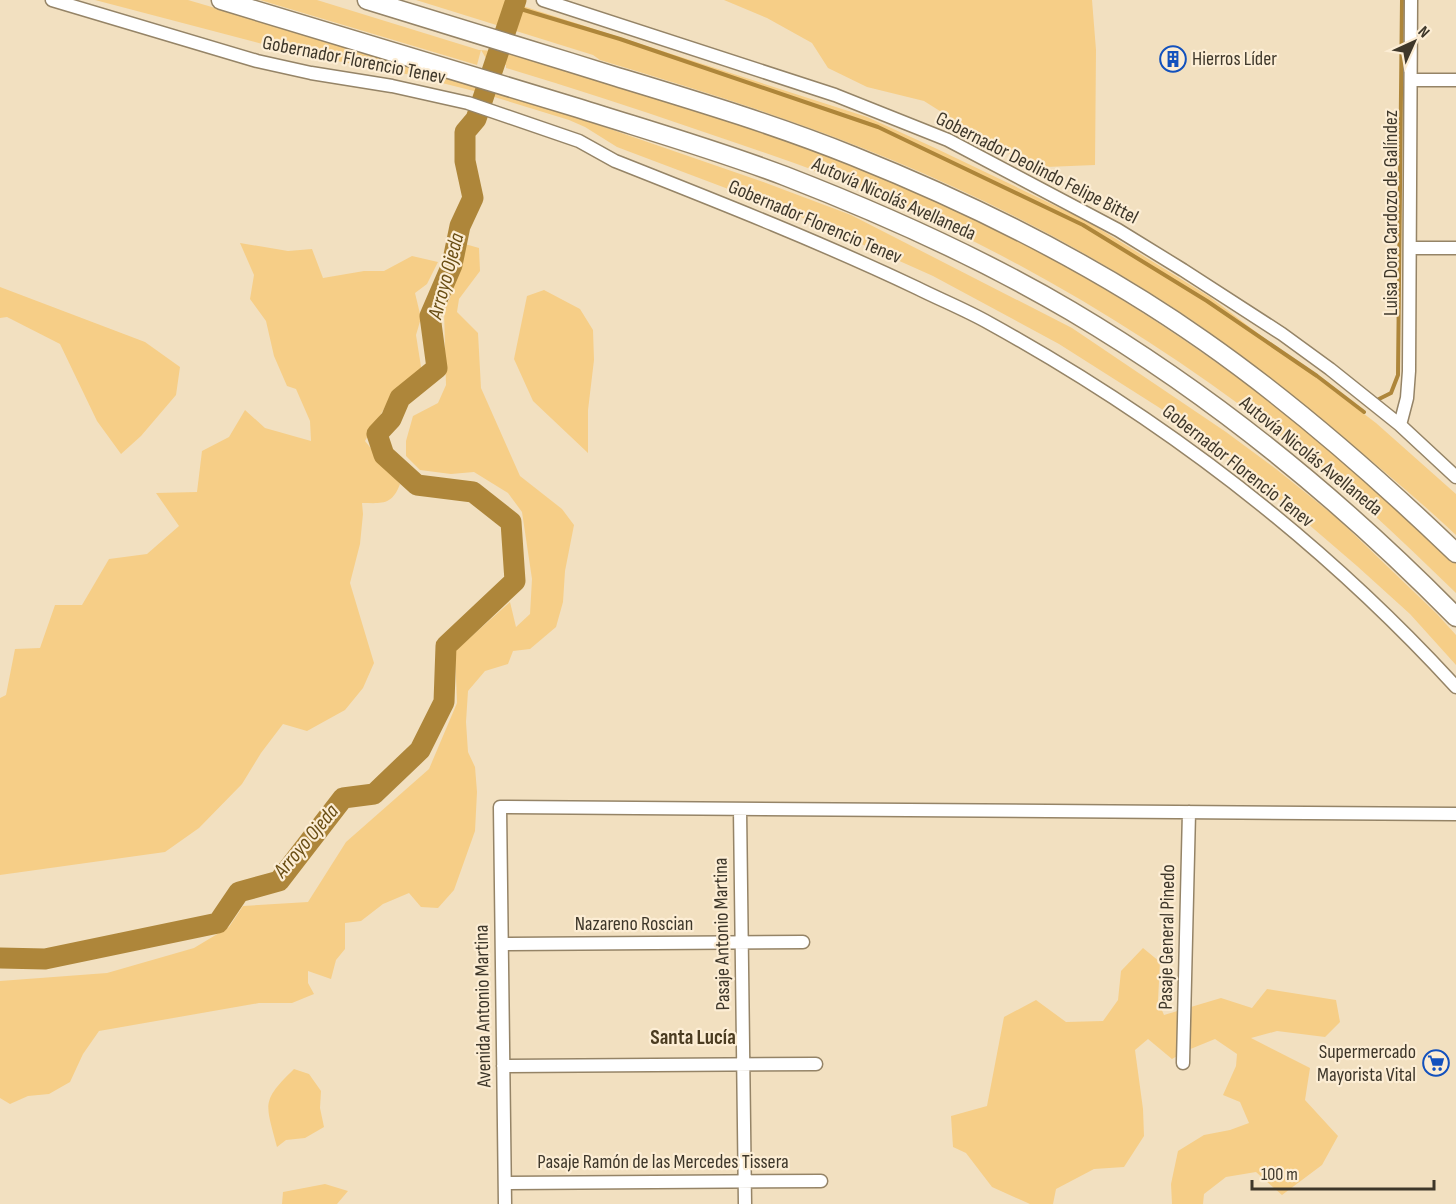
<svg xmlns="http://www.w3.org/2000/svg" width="1456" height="1204" viewBox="0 0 1456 1204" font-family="'Sofia Sans Condensed',sans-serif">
  <rect width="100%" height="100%" fill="#f2e0c0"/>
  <path fill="#f6ce87" d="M 95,0 L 188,0 L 480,86 L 479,88 L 498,94 L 500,91 L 766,183 L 851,215 L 1072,328 L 1226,432 L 1276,469 L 1337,518 L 1437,614 L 1456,635 L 1456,665 L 1410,614 L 1357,566 L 1286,505 L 1185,424 L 1059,344 L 933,276 L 792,213 L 617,147 L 585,127 L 569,120 L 478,92 L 394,71 L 308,56 Z
    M 260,0 L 317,0 L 479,50 L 510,52 L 512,47 C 709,114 909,174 1089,280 C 1183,335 1272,400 1356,471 C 1390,500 1423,532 1456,563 L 1456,593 C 1417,555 1376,516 1335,480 C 1203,368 1045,270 887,200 C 824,172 760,151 695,129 C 633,108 570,87 506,68 L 506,65 L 487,60 L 481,50 L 477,65 Z
    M 416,0 L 504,0 L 867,117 L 935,148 L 1087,221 L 1210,297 L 1376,423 L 1456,494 L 1456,535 C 1419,500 1379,467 1339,434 C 1290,393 1239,352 1186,316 C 1094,255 994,202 892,160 C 797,120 699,90 600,60 L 593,55 Z
    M 724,0 L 1092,0 L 1096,50 L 1095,165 L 1046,167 L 1005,152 L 924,101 L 867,87 L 828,68 L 812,43 L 767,18 Z
    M 240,243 L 288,251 L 312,249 L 323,278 L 364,271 L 384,271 L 412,256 L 438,262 L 427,284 L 415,293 L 421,318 L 416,335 L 422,373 L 395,390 L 365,441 L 400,484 C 392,506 381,503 362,503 L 363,514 L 360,544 L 350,583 L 374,663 L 363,688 L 345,710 L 307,731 L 283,724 L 261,753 L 242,784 L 199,828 L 165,852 L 0,875 L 0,698 L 6,695 L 15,649 L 40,648 L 55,605 L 82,605 L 109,559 L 147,554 L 179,526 L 156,493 L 197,492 L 202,451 L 229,437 L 245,410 L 265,428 L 311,441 L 310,421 L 296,389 L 287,386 L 274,356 L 266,321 L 250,299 L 254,275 Z
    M 465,244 L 479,248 L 480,271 L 459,299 L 457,312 L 478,333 L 481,388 L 520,476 L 562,509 L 574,525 L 565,571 L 563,602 L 556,627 L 530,649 L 513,651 L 508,664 L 485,671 L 468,691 L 466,722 L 468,752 L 475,767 L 477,792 L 475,831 L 454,890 L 438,908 L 421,907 L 409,893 L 383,904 L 361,921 L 345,923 L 345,949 L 336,960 L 331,979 L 308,971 L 308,983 L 314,994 L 292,1003 L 259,1003 L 99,1031 L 83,1054 L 70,1082 L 49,1094 L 28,1096 L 10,1104 L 0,1098 L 0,981 L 107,973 L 194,948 L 229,927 L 243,906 L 308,902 L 346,842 L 429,769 L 457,703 L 455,651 L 510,602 L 516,627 L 530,614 L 532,579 L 522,512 L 508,493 L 474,472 L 451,474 L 420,470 L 406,456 L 406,441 L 413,416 L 438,403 L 446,385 L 444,310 L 450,298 Z
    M 0,287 L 145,342 L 180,367 L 176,395 L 141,436 L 121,454 L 97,421 L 60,344 L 7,317 L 0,318 Z
    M 544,290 L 580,309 L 593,330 L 594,360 L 588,410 L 588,453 L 533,401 L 514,359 L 527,296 Z
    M 1143,948 L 1160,962 L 1158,1001 L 1164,1015 L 1221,998 L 1252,1008 L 1267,989 L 1336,1000 L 1340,1022 L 1325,1037 L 1277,1031 L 1251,1038 L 1310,1068 L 1305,1100 L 1338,1136 L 1322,1165 L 1282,1195 L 1256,1172 L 1226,1177 L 1204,1194 L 1203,1204 L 1172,1204 L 1171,1184 L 1178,1151 L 1204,1135 L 1230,1130 L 1249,1123 L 1240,1102 L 1223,1095 L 1236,1066 L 1237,1054 L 1215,1039 L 1188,1050 L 1172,1059 L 1148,1039 L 1135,1050 L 1143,1109 L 1144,1136 L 1124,1167 L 1094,1169 L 1056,1189 L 1053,1204 L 1030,1204 L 992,1187 L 966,1153 L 953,1147 L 951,1116 L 987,1106 L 1004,1017 L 1036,1000 L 1066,1022 L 1103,1021 L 1118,1000 L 1121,971 Z
    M 294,1069 L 309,1074 L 321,1091 L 320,1108 L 324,1127 L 305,1138 L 286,1140 L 277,1147 C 266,1104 260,1102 294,1069 Z
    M 325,1184 L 348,1191 L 337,1204 L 282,1204 L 283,1192 Z"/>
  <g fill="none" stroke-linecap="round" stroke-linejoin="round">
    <path stroke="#ae863a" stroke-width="4" d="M 514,7 L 620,39 L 878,127 L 1083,225 L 1207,301 L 1317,376 L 1364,412
      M 1379,399 L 1391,393 L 1398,375 L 1402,0"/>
    <path stroke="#ae863a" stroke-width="21" d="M 0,958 L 45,959 L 218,923 L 239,892 L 279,881 L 343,798 L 374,794 L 420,750 L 444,702 L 446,646 L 515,581 L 511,522 L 473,492 L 417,485 L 384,455 L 377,434 L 391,419 L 400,398 L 437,368 L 430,316 L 452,265 L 460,226 L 473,198 L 465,161 L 465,132 L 476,119 L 516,0"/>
    <g stroke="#958467" stroke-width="15">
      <path id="minor" d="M 52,0 L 257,61 L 311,73 L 392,86 L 468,103 L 579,141 L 615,161 C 716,201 818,241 917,288 C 941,300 966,310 989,323 C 1163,419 1322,541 1456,687
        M 543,0 L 835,95 L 948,140 L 1118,230 L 1183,270 L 1282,334 L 1330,369 L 1400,425 L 1456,477
        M 1411,80 L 1456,80
        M 1411,248 L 1456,248
        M 1400,425 L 1407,398 L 1409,371 L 1411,0
        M 740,809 L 745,1204
        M 502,944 L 803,942
        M 1183,1063 L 1189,812
        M 503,1066 L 816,1064
        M 505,1183 L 821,1181
        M 505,1204 L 500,807 L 1456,814"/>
    </g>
    <g stroke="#958467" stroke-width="21">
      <path id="highway" d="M 221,0 C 340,35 459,71 578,108 C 647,130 717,150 785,176 C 883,214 981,258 1071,311 C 1213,395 1341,500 1456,617
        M 367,0 C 451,26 534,51 617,77 C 696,101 776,125 853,156 C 975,205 1096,265 1204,341 C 1294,404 1377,477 1456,553"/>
    </g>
    <use href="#minor" stroke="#fff" stroke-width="12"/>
    <use href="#highway" stroke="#fff" stroke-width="18"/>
  </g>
  <defs>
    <g id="building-ring" transform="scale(1.35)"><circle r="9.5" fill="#fcedd4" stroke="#1351bd" stroke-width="1.5"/><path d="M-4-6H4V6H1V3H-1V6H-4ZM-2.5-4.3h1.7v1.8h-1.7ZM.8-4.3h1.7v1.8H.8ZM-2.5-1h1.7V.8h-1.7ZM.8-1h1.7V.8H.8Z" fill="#1351bd"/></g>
    <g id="supermarket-ring" transform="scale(1.35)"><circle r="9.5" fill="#fcedd4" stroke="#1351bd" stroke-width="1.5"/><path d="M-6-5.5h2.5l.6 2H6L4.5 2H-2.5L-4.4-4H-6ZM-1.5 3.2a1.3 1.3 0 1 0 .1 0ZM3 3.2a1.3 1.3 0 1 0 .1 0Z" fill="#1351bd"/></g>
  </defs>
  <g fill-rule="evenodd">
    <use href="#building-ring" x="1173" y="59"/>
    <use href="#supermarket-ring" x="1436" y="1063"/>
  </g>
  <g text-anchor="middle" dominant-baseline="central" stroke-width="4.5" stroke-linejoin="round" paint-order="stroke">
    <g font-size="20" fill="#3e372a" stroke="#fcedd4" text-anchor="start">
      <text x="1192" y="59">Hierros Líder</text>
      <text x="1416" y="1052" text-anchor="end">Supermercado<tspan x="1416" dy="23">Mayorista Vital</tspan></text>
    </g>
    <g font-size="20" fill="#3e372a" stroke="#fcedd4">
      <text transform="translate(354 60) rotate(11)">Gobernador Florencio Tenev</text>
      <text transform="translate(1037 168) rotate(27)">Gobernador Deolindo Felipe Bittel</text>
      <text transform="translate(894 199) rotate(24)">Autovía Nicolás Avellaneda</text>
      <text transform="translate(1391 213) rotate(-90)">Luisa Dora Cardozo de Galíndez</text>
      <text transform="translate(815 222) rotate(23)">Gobernador Florencio Tenev</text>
      <text transform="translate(1311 456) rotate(39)">Autovía Nicolás Avellaneda</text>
      <text transform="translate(1238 466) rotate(38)">Gobernador Florencio Tenev</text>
      <text x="634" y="924">Nazareno Roscian</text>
      <text transform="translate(722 934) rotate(-91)">Pasaje Antonio Martina</text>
      <text transform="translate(1167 937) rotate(-89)">Pasaje General Pinedo</text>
      <text transform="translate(483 1006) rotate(-91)">Avenida Antonio Martina</text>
      <text x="663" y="1162">Pasaje Ramón de las Mercedes Tissera</text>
    </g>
    <g font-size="21" font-style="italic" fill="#6a4e14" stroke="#fcedd4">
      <text transform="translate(446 276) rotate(-75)">Arroyo Ojeda</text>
      <text transform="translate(306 841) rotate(-50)">Arroyo Ojeda</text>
    </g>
    <g font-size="21" font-weight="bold" fill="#4a3b20" stroke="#fcedd4">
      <text x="693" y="1037">Santa Lucía</text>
    </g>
  </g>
  <g transform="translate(1414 42) rotate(45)" stroke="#fcedd4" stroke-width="4.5" paint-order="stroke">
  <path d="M0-4.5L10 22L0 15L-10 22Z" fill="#3e372a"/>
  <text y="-9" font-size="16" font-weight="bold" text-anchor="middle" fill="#3e372a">N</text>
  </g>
  <path d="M1252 1180v9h182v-9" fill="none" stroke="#3e372a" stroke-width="3"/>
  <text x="1261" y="1180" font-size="18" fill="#3e372a" stroke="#fcedd4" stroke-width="4.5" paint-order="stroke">100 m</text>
</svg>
